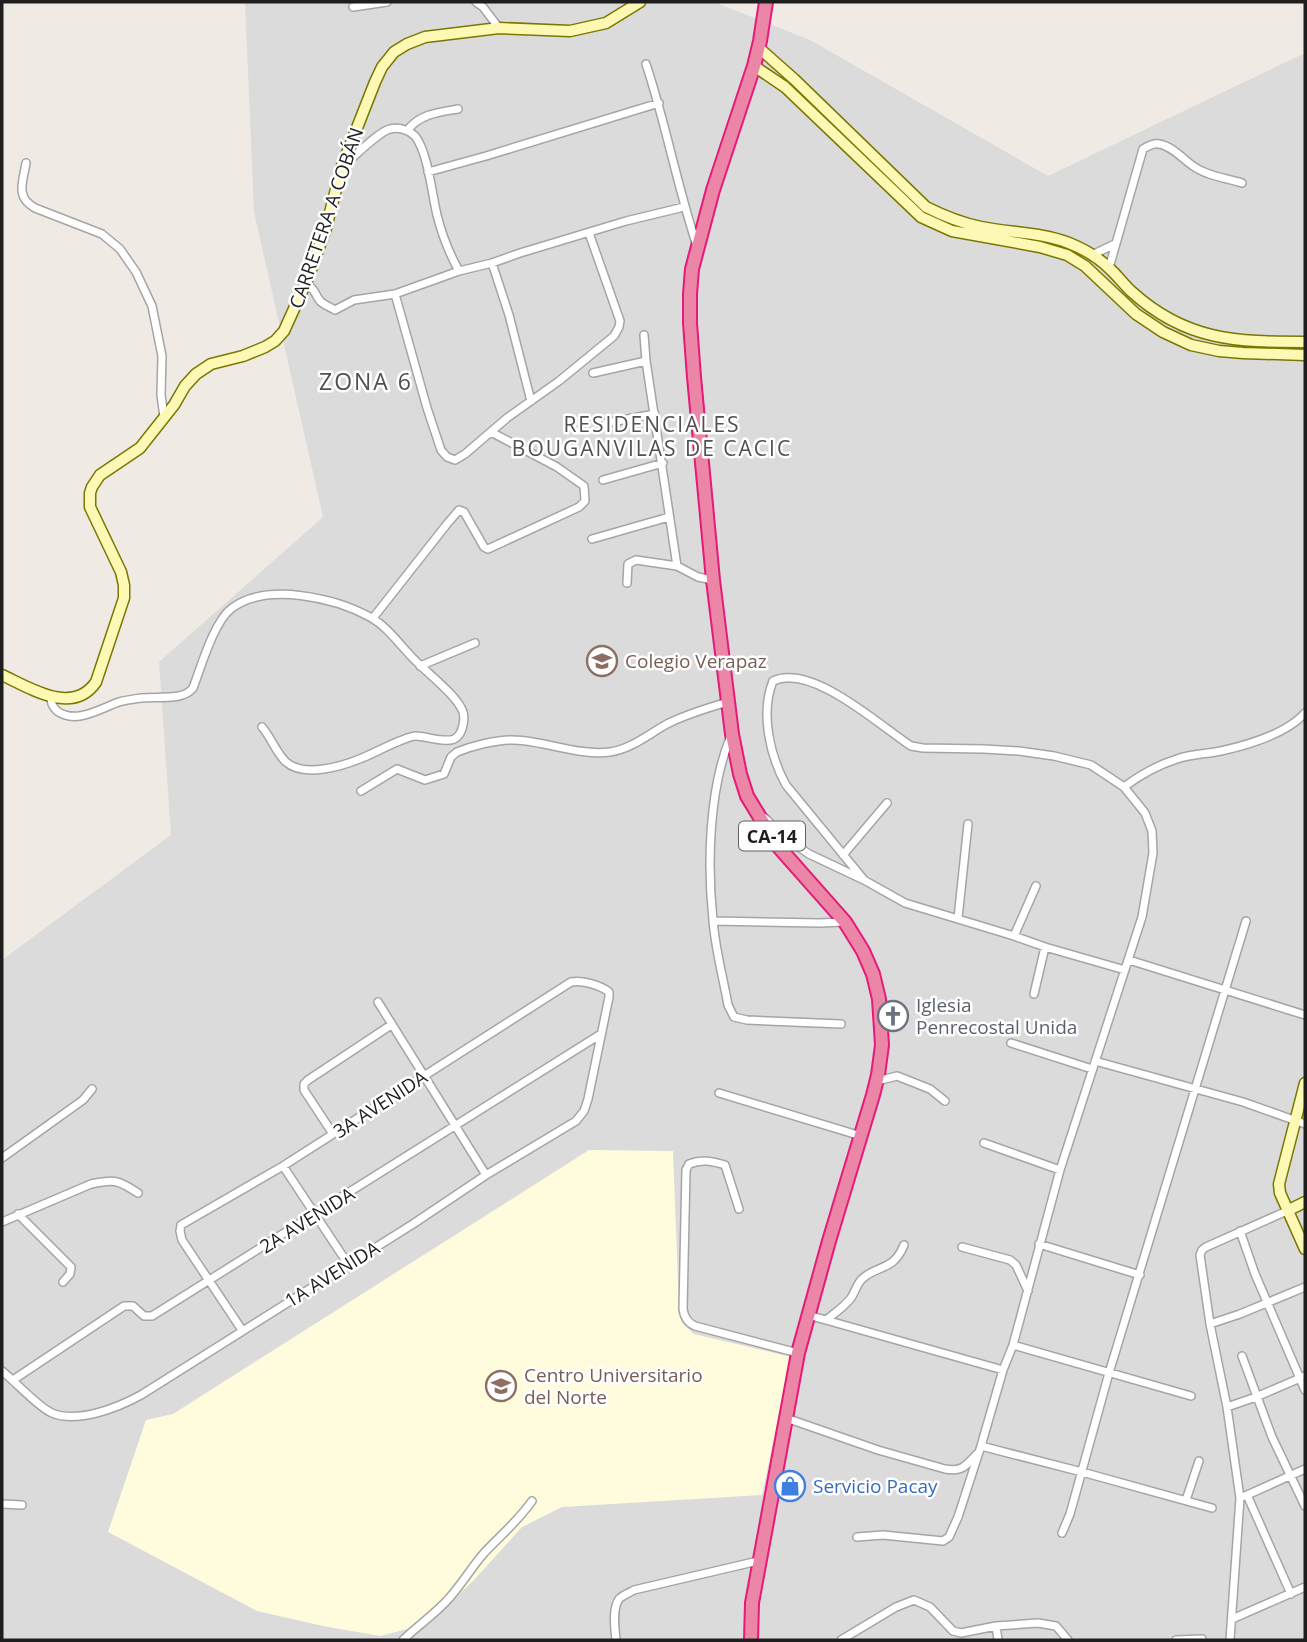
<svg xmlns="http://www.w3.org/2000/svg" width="1307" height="1642" viewBox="0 0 1307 1642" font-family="'Open Sans',sans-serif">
  <rect width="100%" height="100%" fill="#f0eae4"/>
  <path fill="#dcdbdb" d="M 245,2 L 714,2 L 810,40 L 1048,176 L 1303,54 L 1305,55 L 1305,1640 L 2,1640 L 2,960 L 171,835 L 159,662 L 323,517 L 254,212 Z"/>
  <path fill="#fffbdd" d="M 589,1150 L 673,1151 L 679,1307 L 682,1323 L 694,1334 L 791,1357 L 762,1495 L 562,1507 L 522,1527 L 474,1580 L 427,1624 L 380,1636 L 323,1626 L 257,1611 L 108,1532 L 146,1420 L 173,1414 Z"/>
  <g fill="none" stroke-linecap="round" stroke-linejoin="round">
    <g stroke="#a5a5a5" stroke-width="10">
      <path id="street" d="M 476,2 L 483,7 L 499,28
        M 353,7 L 387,2
        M 646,64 C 666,124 677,186 697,246
        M 407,131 C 419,114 439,112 458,109
        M 26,163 C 23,182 15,197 35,208 L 102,234 L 120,249 L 136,272 L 152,306 L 162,356 L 161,395 L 164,417
        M 343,166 C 354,157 378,132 390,129 C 399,127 409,130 415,136 C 428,152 432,195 437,215 C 442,235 449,253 459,271
        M 428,172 L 486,156 L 659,103
        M 1092,255 L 1115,244
        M 492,263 L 509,315 L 531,401
        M 1109,268 L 1143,149 C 1148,146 1154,143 1159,144 C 1172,146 1183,159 1193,166 C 1207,176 1226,178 1242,183
        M 306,283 C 317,291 313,292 320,301 C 324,305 330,307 335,310 L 354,300 L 395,294 L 459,271 L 492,263 L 520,253 L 626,221 L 684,207
        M 395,294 L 427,408 L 441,450 L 447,457 L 455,460 L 465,454 L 507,418 L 559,381 L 614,336 L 619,327 L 620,321 L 589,233
        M 644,335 L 646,361 L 677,566
        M 593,373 L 646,361
        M 606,423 L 655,414
        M 603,480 L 663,463
        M 592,539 L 669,517
        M 627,583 L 628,564 L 636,560 L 677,566 L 698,577 L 713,580
        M 373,618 L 447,524 L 459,510 L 464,512 L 484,547 L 488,549 L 579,507 L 585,501 L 584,486 L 557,467 L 491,432
        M 420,666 L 475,643
        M 51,696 C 51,703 52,706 57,711 C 76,725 101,708 119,702 C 126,700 134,699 141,698 C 156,696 184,701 193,688 C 201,667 214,621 232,608 C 267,582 335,598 370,617 C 390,628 403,650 420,665 C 431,676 458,697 463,712 C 465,719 463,732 457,737 C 450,745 426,736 416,736 C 405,736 375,753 362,758 C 343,766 304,778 286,762 C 276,753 271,737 262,727
        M 730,738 C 709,790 707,864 713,920 C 715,948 723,977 728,1005 L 734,1017 L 747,1020 L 841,1024
        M 1124,787 C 1140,775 1158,765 1177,759 C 1191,754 1207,754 1221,751 C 1248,745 1286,734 1305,713
        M 361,791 L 397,769 L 425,780 L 444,774 L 451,757 L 457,752 C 472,746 498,739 514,740 C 546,741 578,756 610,752 C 631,749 649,734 667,724 C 687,714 707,708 728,702
        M 765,818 L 783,836 L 809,854 L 864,880 L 905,903 L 1014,936 L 1045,947 L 1125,970
        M 843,855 L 887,803
        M 958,918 L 968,824
        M 713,921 L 820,923 L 844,922
        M 1014,936 L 1036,886
        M 1129,960 L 1305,1015
        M 1034,994 L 1045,947
        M 378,1002 L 486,1175
        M 1011,1043 L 1092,1069
        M 1095,1061 L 1243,1102 L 1305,1124
        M 877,1081 L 897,1076 L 930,1089 L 945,1101
        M 719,1093 L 861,1136
        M 333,1134 L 304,1090 L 304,1084 L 308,1080 L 391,1025
        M 984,1143 L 1060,1170
        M 2,1158 L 83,1100 L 92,1089
        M 283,1166 L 348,1264
        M 739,1209 L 725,1165 C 712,1161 702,1159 689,1164 L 686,1170 L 683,1309 C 684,1317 688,1323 695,1326 L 798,1353
        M 18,1214 L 71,1267 L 70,1274 L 63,1282
        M 2,1222 L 91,1184 C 115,1179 118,1180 138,1193
        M 1240,1231 L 1255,1274 L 1305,1390
        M 1039,1244 L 1140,1275
        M 962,1247 L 1010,1260 L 1016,1265 L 1028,1291
        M 808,1315 L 1003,1370
        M 826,1320 C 835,1313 844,1307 851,1298 C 855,1292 857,1284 862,1279 C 878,1264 893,1272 904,1245
        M 1210,1324 L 1240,1314 L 1305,1287
        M 1013,1345 L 1191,1396
        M 1242,1356 L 1272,1437 L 1305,1506
        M 2,1371 C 16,1382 38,1407 52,1413 C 78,1424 119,1407 141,1395 L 413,1224 L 486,1175 L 576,1121 L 584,1111 L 588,1099 L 609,997 L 609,992 C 600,985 582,980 571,982 L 283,1166 L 181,1225 L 180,1231 L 182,1240 L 242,1330
        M 13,1380 L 124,1306 L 133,1306 L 144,1316 L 152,1316 L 601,1034
        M 1227,1407 L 1256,1397 L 1305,1376
        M 786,1418 L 878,1450 L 945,1469 C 963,1472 965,1466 977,1454
        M 981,1446 L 1082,1472 L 1212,1508
        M 1247,1495 L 1291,1594
        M 1245,1496 L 1305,1469
        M 1186,1500 L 1199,1461
        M 2,1504 L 22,1505
        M 1062,1533 L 1070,1514 L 1109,1373 L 1246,921
        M 857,1537 L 883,1535 L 943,1541 L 949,1537 L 958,1517 L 981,1446 L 1003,1370 L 1013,1345 L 1060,1170 L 1142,917 L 1153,853 L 1152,831 L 1145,813 L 1124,787 L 1091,765 L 1054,756 L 1019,751 L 984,749 L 923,748 L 911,746 C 880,726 812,663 773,681 C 760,713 770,756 786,785 L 864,880
        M 1232,1619 L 1305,1587
        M 996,1626 L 998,1640
        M 403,1640 C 418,1625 437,1613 451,1596 C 463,1582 472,1567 484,1553 C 501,1535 518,1521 532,1501
        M 616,1640 C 615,1629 612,1609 619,1599 C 623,1595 629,1593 634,1590 L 758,1561
        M 841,1640 L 896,1607 L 914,1600 L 930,1607 L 953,1631 L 961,1633 L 996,1626 L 1038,1623 L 1056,1626 L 1068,1640
        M 1176,1640 L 1202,1639
        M 1230,1640 L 1240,1498 L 1227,1407 L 1210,1324 L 1200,1255 L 1202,1250 L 1206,1247 L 1289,1210"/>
    </g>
    <g stroke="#7a7800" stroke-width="13">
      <path id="secondary" d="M 759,48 L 794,79 L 926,207 C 944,216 961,223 981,227 C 1010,233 1041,232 1069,243 C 1084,249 1099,258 1110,269 C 1118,276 1124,285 1132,292 C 1186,341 1237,342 1305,342
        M 754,66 L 785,87 L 921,217 L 952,231 L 1040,247 L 1067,255 L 1085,266 L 1136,314 L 1163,332 L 1191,345 L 1219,351 L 1243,353 L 1305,355
        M 2,675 C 30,688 73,716 96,682 L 124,598 L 124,585 L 121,572 L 90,507 L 90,493 L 92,487 L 100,475 L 140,448 L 174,405 L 185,386 L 196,374 L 211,364 L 243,356 L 265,347 L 275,341 L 284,331 L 308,278 L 326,228 L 342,166 L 375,82 L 382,67 L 394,52 L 407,44 L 425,37 L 499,28 L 570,31 L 606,23 L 640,2
        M 1305,1083 L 1279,1184 L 1280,1193 L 1305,1249
        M 1289,1210 L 1305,1202"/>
    </g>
    <g stroke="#e51a79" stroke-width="16">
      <path id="highway" d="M 751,1640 L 752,1603 L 798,1353 L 829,1241 L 873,1095 L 878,1075 L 882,1045 L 879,999 L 873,974 L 863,951 L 845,922 L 776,844 L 747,796 L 740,774 L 732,734 L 713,580 L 694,377 L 690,323 L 690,294 L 692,269 L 713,190 L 754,66 L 760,41 L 766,2"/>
    </g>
    <use href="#street" stroke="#fff" stroke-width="7"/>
    <use href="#secondary" stroke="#fdf8b4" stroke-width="10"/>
    <use href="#highway" stroke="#ec86a6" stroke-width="12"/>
  </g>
  <defs>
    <g id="university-ring" transform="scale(1.575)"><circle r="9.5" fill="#fff" stroke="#8d6e63" stroke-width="1.5"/><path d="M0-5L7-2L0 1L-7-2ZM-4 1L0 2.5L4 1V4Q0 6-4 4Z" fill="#8d6e63"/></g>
    <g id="church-ring" transform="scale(1.575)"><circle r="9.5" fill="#fff" stroke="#6b7280" stroke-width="1.5"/><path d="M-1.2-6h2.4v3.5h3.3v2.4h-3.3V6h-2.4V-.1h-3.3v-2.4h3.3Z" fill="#6b7280"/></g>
    <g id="shop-ring" transform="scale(1.575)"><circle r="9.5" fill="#fff" stroke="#3f7fe0" stroke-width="1.5"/><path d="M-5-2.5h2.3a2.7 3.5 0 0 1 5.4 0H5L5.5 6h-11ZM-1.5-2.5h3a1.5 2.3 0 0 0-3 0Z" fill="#3f7fe0"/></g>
  </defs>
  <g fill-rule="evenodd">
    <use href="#university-ring" x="602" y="661"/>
    <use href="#church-ring" x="893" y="1016"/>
    <use href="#university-ring" x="501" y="1386"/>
    <use href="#shop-ring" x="790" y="1486"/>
  </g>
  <g text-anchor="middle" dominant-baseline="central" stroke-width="5" stroke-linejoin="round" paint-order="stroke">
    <rect fill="#fff" stroke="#626262" stroke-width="2" x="739" y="821.5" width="66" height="29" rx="5"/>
    <g font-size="18" font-weight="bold" fill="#1e1e1e">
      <text x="772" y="836">CA-14</text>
    </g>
    <g font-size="19" fill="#1e1e1e" stroke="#fff">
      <text transform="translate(326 218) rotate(-71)">CARRETERA A COBÁN</text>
      <text transform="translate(380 1104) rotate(-33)">3A AVENIDA</text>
      <text transform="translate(307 1220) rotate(-32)">2A AVENIDA</text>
      <text transform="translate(332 1274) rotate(-32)">1A AVENIDA</text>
    </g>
    <g font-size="19" fill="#785e54" stroke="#fff" text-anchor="start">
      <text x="625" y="661">Colegio Verapaz</text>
      <text x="524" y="1375">Centro Universitario<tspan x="524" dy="22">del Norte</tspan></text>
    </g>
    <g font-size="19" fill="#5b616d" stroke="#fff" text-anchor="start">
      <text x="916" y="1005">Iglesia<tspan x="916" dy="22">Penrecostal Unida</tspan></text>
    </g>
    <g font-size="19" fill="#366cbe" stroke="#fff" text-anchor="start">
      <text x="813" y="1486">Servicio Pacay</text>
    </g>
    <g font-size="21" letter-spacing="2" fill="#515151" stroke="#fff">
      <text x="652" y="424">RESIDENCIALES<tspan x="652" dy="24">BOUGANVILAS DE CACIC</tspan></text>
    </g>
    <g font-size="23" letter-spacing="2" fill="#515151" stroke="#fff">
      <text x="366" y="381">ZONA 6</text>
    </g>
  </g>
  <rect width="1307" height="1642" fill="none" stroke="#1e1e1e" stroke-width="7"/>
</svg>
